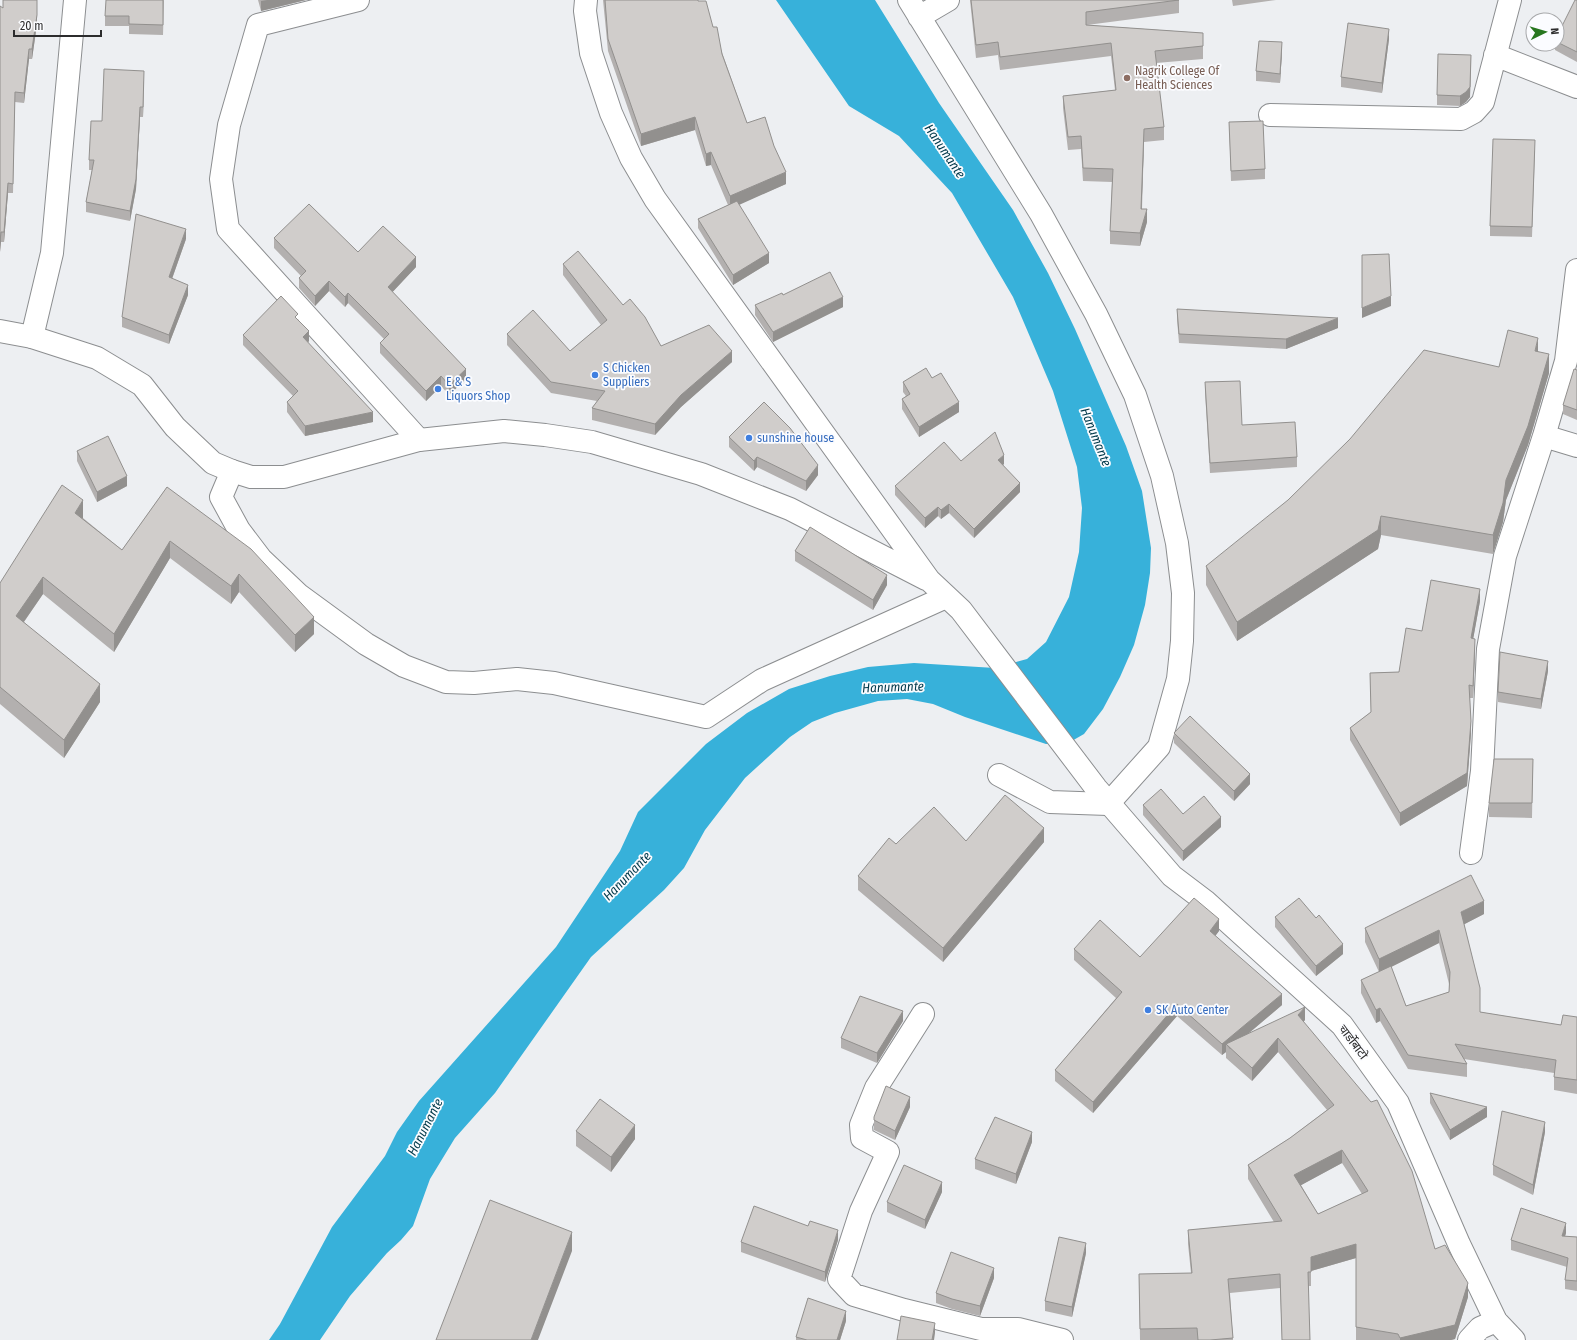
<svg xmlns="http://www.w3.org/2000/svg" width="1577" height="1340" viewBox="0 0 1577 1340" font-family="'Fira Sans Condensed','Noto Sans Devanagari',sans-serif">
  <rect width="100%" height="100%" fill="#edeff2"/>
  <path fill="#37b1da" d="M 776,0 L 875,0 L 939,103 L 1013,210 L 1048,273 L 1075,329 L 1126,446 L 1142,491 L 1151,548 L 1150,573 L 1145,605 L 1134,645 L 1120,677 L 1103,709 L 1084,734 L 1070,742 L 1046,744 L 965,717 L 933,704 L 907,699 L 878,701 L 835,713 L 812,722 L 790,737 L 745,778 L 705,830 L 684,868 L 664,890 L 591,957 L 495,1093 L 455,1138 L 430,1179 L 413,1226 L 401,1240 L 387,1253 L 350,1296 L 320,1340 L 269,1340 L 280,1324 L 332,1227 L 385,1156 L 397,1132 L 419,1101 L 556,947 L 620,851 L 638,812 L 706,744 L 747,713 L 789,689 L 830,676 L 868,667 L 914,663 L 995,668 L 1027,659 L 1046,642 L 1069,597 L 1079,552 L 1082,508 L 1077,467 L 1053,391 L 1013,297 L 952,193 L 899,136 L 849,106 Z"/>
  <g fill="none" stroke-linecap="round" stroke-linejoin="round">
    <g stroke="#8c8e90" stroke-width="24">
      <path id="minor" d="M 358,0 L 258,25 L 229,125 L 221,179 L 228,229 L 419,440
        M 909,0 L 1041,214 L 1096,314 L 1135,395 L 1162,476 L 1177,543 L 1183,593 L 1182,641 L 1178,679 L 1159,747 L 1108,804 L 1050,802 L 999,775
        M 919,17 L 948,0
        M 1495,55 L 1577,87
        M 1270,115 L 1461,119 L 1474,112 L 1483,102 L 1510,0
        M 32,337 L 52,253 L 75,0
        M 1544,436 L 1566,361 L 1577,270
        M 232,471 L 221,497 L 239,530 L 261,559 L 299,595 L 366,644 L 404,666 L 446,682 L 474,683 L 517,679 L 554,683 L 706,717 L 762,680 L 946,597
        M 1471,853 L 1482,771 L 1488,649 L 1505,556 L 1544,436 L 1577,446
        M 923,1014 L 876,1088 L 861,1125 L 862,1138 L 888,1152 L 861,1211 L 839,1279 L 854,1295 L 904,1310 L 981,1329 L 1018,1329 L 1062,1340
        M 1469,1340 L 1480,1328 L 1496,1321"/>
    </g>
    <g stroke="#8c8e90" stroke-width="24">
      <path id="tertiary" d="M 586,0 L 585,11 L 591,53 L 611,113 L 631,158 L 655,199 L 929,580 L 961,610 L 1096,788 L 1172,876 L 1205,901 L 1342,1025 L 1398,1103 L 1459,1244 L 1496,1321 L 1514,1340
        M 0,331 L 32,337 L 97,358 L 142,385 L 175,427 L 213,463 L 232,471 L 251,477 L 284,477 L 419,440 L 504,431 L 545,435 L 592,442 L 701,474 L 790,509 L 926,579"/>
    </g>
    <use href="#minor" stroke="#fff" stroke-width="22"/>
    <use href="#tertiary" stroke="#fff" stroke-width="22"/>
  </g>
  <path fill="#b3b0af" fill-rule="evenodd" d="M 37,0 L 37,24 L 32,59 L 29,59 L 24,103 L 15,102 L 13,193 L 8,193 L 4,242 L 1,242 L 0,252 L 3,8 Z
    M 164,0 L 163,35 L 129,34 L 129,26 L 105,26 L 105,16 Z
    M 258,0 L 306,0 L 261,11 Z
    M 603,0 L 698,0 L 698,1 L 713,27 L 747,123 L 786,184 L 739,204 L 769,263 L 733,285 L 698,228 L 698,219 L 728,205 L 711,165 L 706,166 L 695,130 L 641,146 L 608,51 Z
    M 970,0 L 1179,0 L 1179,13 L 1087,25 L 1203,33 L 1203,59 L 1156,63 L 1164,127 L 1164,140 L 1144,142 L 1142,209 L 1147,222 L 1140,246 L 1110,244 L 1110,231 L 1112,182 L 1083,181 L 1081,149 L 1068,150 L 1063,108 L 1063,96 L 1115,90 L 1111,56 L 1000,70 L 998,55 L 976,58 Z
    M 1232,0 L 1320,0 L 1276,0 L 1233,6 Z
    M 1577,0 L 1577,62 L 1555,50 L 1555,44 L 1557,44 L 1557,36 Z
    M 1389,39 L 1382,93 L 1341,87 L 1341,77 Z
    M 1282,52 L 1280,83 L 1256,81 L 1256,71 Z
    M 1471,65 L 1470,97 L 1466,102 L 1460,106 L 1437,105 L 1437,95 Z
    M 144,81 L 143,117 L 140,117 L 136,189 L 130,221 L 86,212 L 86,202 L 92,170 L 89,170 L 89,160 L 102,121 Z
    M 1229,122 L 1265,169 L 1265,179 L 1231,181 Z
    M 1535,150 L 1532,237 L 1490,236 L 1490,226 Z
    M 274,238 L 358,252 L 416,267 L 392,292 L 466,379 L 449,395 L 441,386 L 426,401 L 380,353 L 380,343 L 384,339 L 348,303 L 345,307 L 329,291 L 315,306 L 299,288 L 299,278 L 301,276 L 274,248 Z
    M 186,239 L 172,279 L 188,295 L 169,344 L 122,327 L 122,317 Z
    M 563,264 L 623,305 L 661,346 L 732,362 L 681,407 L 655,435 L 592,420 L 592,408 L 597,401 L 551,393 L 507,345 L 507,334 L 570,351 L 601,325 L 563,275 Z
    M 783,295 L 843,307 L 773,342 L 755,315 L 755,305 Z
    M 1177,309 L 1338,328 L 1286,349 L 1179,343 L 1177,319 Z
    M 298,319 L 309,341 L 308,343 L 373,422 L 305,436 L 287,412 L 287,402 L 293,396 L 243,345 L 243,335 Z
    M 1538,351 L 1549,373 L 1528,445 L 1506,500 L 1503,522 L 1493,554 L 1381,535 L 1378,549 L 1237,641 L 1206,585 L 1206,566 L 1499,367 Z
    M 1577,370 L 1577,420 L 1563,414 L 1563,405 Z
    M 932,378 L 959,412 L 919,437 L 902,409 L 902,399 L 906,396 L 903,392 L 903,382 Z
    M 1205,382 L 1242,425 L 1297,457 L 1297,467 L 1210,473 L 1205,392 Z
    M 729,437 L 818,475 L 806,491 L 757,467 L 754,471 L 729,447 Z
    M 77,451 L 127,486 L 97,502 L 77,461 Z
    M 961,461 L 1004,464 L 1003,465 L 1020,492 L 974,538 L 949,513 L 941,519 L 938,516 L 925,528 L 895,495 L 895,486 Z
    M 167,487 L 314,634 L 295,652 L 239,592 L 231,604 L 170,558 L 114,652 L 43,594 L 24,622 L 100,702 L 64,758 L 0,704 L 0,583 L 83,518 L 122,550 Z
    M 795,551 L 887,585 L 873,610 L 795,561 Z
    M 1480,601 L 1473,639 L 1475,651 L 1473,698 L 1470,698 L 1471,733 L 1467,786 L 1400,826 L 1350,740 L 1350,728 L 1371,712 L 1370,673 L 1399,672 L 1422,631 Z
    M 1548,671 L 1541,709 L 1498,702 L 1498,692 Z
    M 1174,733 L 1250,784 L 1234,801 L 1174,743 Z
    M 1533,759 L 1532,818 L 1489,817 L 1489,803 Z
    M 1143,805 L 1183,814 L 1221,827 L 1183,861 L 1143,815 Z
    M 966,841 L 1044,842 L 943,962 L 858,890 L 858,876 L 896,844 Z
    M 1484,914 L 1464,924 L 1480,1012 L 1561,1025 L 1577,1017 L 1577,1094 L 1554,1090 L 1554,1073 L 1464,1059 L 1467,1064 L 1467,1077 L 1408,1069 L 1380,1021 L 1376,1023 L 1361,993 L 1361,980 L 1379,972 L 1365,942 L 1365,928 ZM 1439,943 L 1449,984 L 1449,992 L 1406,1006 L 1391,967 Z
    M 1275,917 L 1343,954 L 1316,976 L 1275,927 Z
    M 1219,931 L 1215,936 L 1282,1005 L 1248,1034 L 1305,1020 L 1303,1022 L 1435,1249 L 1468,1297 L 1455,1339 L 1451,1340 L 1356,1340 L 1356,1258 L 1311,1271 L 1311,1286 L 1308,1286 L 1310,1340 L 1282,1340 L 1280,1288 L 1230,1293 L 1233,1340 L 1140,1340 L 1139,1274 L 1191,1273 L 1188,1244 L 1188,1230 L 1274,1222 L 1248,1179 L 1248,1165 L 1290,1138 L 1327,1110 L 1278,1052 L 1252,1081 L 1226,1058 L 1226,1052 L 1222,1055 L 1177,1016 L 1093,1113 L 1055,1081 L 1055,1070 L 1116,998 L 1074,960 L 1074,949 L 1140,957 ZM 1342,1163 L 1362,1194 L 1318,1214 L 1301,1185 Z
    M 903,1021 L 877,1063 L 841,1048 L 841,1038 Z
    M 1430,1093 L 1487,1117 L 1450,1140 L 1430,1103 Z
    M 910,1107 L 895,1140 L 874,1130 L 874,1117 Z
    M 576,1131 L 635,1139 L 611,1172 L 576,1146 Z
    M 1545,1132 L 1533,1195 L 1493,1175 L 1493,1165 Z
    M 1032,1142 L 1016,1184 L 975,1169 L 975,1159 Z
    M 942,1192 L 925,1229 L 887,1212 L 887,1202 Z
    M 808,1226 L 838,1240 L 825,1282 L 741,1252 L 741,1242 Z
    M 1566,1233 L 1565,1236 L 1577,1237 L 1577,1291 L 1565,1289 L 1565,1280 L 1567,1267 L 1511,1250 L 1511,1240 Z
    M 1086,1253 L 1072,1317 L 1045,1311 L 1045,1301 Z
    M 994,1278 L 980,1316 L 952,1309 L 936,1303 L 936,1293 Z
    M 846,1321 L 840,1340 L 796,1340 L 796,1337 Z"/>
  <path fill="#92908e" d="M 37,0 L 37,24 L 32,59 L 32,49 Z
    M 267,0 L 306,0 L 261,11 L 261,1 Z
    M 1389,29 L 1389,39 L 1382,93 L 1382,83 Z
    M 1282,42 L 1282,52 L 1280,83 L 1280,74 Z
    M 29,49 L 29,59 L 24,103 L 24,93 Z
    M 1471,55 L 1470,97 L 1466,102 L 1460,106 L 1460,96 Z
    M 144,71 L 144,81 L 143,117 L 143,107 Z
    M 140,107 L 140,117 L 136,189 L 130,221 L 130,211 Z
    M 695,117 L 695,130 L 641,146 L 641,134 Z
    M 1144,129 L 1144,142 L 1141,222 L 1141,209 Z
    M 711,152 L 711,165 L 706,166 L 706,154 Z
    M 786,172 L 786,184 L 730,209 L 730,196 Z
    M 8,183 L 8,193 L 4,242 L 4,232 Z
    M 1147,209 L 1147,222 L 1140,246 L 1140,233 Z
    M 186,229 L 186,239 L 169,287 L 169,277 Z
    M 1,232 L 1,242 L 0,252 L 0,242 Z
    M 769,253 L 769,263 L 733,285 L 733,275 Z
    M 416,257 L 416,267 L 388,297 L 388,287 Z
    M 329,281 L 329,291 L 315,306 L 315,296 Z
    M 188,285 L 188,295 L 169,344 L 169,335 Z
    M 348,293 L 348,303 L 345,307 L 345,297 Z
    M 1391,296 L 1391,306 L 1362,318 L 1362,308 Z
    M 843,297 L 843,307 L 773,342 L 773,332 Z
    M 1338,318 L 1338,328 L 1286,349 L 1286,339 Z
    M 309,331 L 309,341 L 303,347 L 303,337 Z
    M 1538,338 L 1538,357 L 1535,351 Z
    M 732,351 L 732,362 L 681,407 L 655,435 L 655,424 L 681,395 Z
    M 1549,354 L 1549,373 L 1528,445 L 1506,500 L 1503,522 L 1493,554 L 1493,535 L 1506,480 Z
    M 466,369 L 466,379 L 449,395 L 449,385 Z
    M 441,376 L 441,386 L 426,401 L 426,391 Z
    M 959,402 L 959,412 L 919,437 L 919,427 Z
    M 373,412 L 373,422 L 305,436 L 305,426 Z
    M 1004,455 L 1004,464 L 998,469 L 998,460 Z
    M 757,457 L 757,467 L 754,471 L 754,461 Z
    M 818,465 L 818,475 L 806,491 L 806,481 Z
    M 127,476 L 127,486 L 97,502 L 97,492 Z
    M 1020,483 L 1020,492 L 974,538 L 974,529 Z
    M 83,500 L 83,518 L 75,531 L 75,513 Z
    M 949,504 L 949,513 L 941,519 L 941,510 Z
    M 938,507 L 938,516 L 925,528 L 925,518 Z
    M 1381,516 L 1381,535 L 1378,549 L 1237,641 L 1237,622 Z
    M 170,541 L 170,558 L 114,652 L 114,634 Z
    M 239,574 L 239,592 L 231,604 L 231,586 Z
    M 887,575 L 887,585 L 873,610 L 873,600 Z
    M 43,577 L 43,594 L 16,633 L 16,616 Z
    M 1480,589 L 1480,601 L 1471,651 L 1471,638 Z
    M 314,617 L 314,634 L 295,652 L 295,635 Z
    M 1475,639 L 1475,651 L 1473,698 L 1473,686 Z
    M 1548,661 L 1548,671 L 1541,709 L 1541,699 Z
    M 100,684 L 100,702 L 64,758 L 64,740 Z
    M 1471,721 L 1471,733 L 1467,786 L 1400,826 L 1400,813 Z
    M 1250,774 L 1250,784 L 1234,801 L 1234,791 Z
    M 1221,817 L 1221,827 L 1183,861 L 1183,851 Z
    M 1044,828 L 1044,842 L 943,962 L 943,948 Z
    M 1484,901 L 1484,914 L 1461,926 L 1461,912 Z
    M 1219,919 L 1219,931 L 1210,943 L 1210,931 Z
    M 1439,930 L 1439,943 L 1379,973 L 1379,959 Z
    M 1343,944 L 1343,954 L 1316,976 L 1316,966 Z
    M 1282,994 L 1282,1005 L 1230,1049 L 1226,1044 L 1226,1052 L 1222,1055 L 1222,1044 Z
    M 1177,1004 L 1177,1016 L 1093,1113 L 1093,1102 Z
    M 1305,1007 L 1305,1020 L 1298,1029 L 1298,1015 Z
    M 1380,1008 L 1380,1021 L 1376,1023 L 1376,1010 Z
    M 903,1011 L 903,1021 L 877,1063 L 877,1053 Z
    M 1278,1038 L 1278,1052 L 1252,1081 L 1252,1068 Z
    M 910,1097 L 910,1107 L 895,1140 L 895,1131 Z
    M 1487,1107 L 1487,1117 L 1450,1140 L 1450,1130 Z
    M 1545,1122 L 1545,1132 L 1533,1195 L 1533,1185 Z
    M 635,1125 L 635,1139 L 611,1172 L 611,1157 Z
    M 1032,1132 L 1032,1142 L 1016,1184 L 1016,1174 Z
    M 1342,1150 L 1342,1163 L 1294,1189 L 1294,1175 Z
    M 942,1182 L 942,1192 L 925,1229 L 925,1220 Z
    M 1566,1223 L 1566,1233 L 1562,1246 L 1562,1236 Z
    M 838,1230 L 838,1240 L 825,1282 L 825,1272 Z
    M 572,1232 L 572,1251 L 538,1340 L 531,1340 Z
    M 1086,1243 L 1086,1253 L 1072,1317 L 1072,1307 Z
    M 1356,1244 L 1356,1258 L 1311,1271 L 1311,1257 Z
    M 994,1268 L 994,1278 L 980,1316 L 980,1306 Z
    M 1468,1283 L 1468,1297 L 1455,1339 L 1451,1340 L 1400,1340 L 1400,1338 Z
    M 846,1311 L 846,1321 L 840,1340 L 837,1340 Z
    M 935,1323 L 935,1333 L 934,1340 L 932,1340 Z"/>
  <path fill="#d0cdcb" stroke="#92908e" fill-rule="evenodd" d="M 3,0 L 37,0 L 37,15 L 32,49 L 29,49 L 24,93 L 15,92 L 13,184 L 8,183 L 4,232 L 1,232 L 0,242 L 0,6 L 3,8 Z
    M 106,0 L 163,0 L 163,25 L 129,24 L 129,16 L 105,16 Z
    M 605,0 L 698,0 L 698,1 L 706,1 L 713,27 L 717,27 L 722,54 L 747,123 L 765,117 L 774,146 L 786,172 L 730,196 L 711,152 L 706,154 L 695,117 L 641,134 L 608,39 Z
    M 971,0 L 1179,0 L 1086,12 L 1086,25 L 1203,33 L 1203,46 L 1155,51 L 1164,127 L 1144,129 L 1141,209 L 1147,209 L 1140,233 L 1110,231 L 1113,169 L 1083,168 L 1081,136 L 1068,137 L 1063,96 L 1116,90 L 1111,43 L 1000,57 L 998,42 L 976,45 Z
    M 1575,0 L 1577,0 L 1577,52 L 1557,42 L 1557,36 Z
    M 1348,23 L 1389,29 L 1382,83 L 1341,77 Z
    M 1259,41 L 1282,42 L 1280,74 L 1256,71 Z
    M 1438,54 L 1471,55 L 1470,87 L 1466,92 L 1460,96 L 1437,95 Z
    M 104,69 L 144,71 L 143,107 L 140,107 L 136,179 L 130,211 L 86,202 L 94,160 L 89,160 L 91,121 L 102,121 Z
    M 1263,121 L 1265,169 L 1231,171 L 1229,122 Z
    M 1493,139 L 1535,140 L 1532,227 L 1490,226 Z
    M 737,201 L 769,253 L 733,275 L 698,219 Z
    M 309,204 L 358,252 L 383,226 L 416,257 L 388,287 L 466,369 L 449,385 L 441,376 L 426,391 L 380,343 L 389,334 L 348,293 L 345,297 L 329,281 L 315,296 L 299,278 L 306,271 L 274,238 Z
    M 136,214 L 186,229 L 169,277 L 188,285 L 169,335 L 122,317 Z
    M 578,251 L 623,305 L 630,299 L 645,317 L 661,346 L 709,325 L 732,351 L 681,395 L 655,424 L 592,408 L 605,391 L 551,382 L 507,334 L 533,310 L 570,351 L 607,320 L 563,264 Z
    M 1389,254 L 1391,296 L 1362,308 L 1362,255 Z
    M 830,272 L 843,297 L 773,332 L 755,305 L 782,293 L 783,295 Z
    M 281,296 L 298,314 L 295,317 L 309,331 L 303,337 L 373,412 L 305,426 L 287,402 L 298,391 L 243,335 Z
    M 1177,309 L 1338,318 L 1286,339 L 1179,334 Z
    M 1508,330 L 1538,338 L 1535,351 L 1549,354 L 1528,426 L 1506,480 L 1503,503 L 1493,535 L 1381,516 L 1378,530 L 1237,622 L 1206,566 L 1288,500 L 1350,439 L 1424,350 L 1499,367 Z
    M 926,368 L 932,378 L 941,373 L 959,402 L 919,427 L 902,399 L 910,394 L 903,382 Z
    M 1574,369 L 1577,370 L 1577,410 L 1563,405 Z
    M 1240,381 L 1242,425 L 1295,422 L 1297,457 L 1210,463 L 1205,382 Z
    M 764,402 L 790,428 L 818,465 L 806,481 L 757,457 L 754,461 L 729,437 Z
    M 995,432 L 1004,455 L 998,460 L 1020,483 L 974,529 L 949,504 L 941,510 L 938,507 L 925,518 L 895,486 L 944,442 L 961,461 Z
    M 108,436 L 127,476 L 97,492 L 77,451 Z
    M 62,485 L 83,500 L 75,513 L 122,550 L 167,487 L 251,549 L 314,617 L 295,635 L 239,574 L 231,586 L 170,541 L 114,634 L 43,577 L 16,616 L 100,684 L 64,740 L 0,687 L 0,583 Z
    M 810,527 L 887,575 L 873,600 L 795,551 Z
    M 1431,580 L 1480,589 L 1471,638 L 1475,639 L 1473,686 L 1469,685 L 1471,721 L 1467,773 L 1400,813 L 1350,728 L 1371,712 L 1370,673 L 1399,672 L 1406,628 L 1422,631 Z
    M 1500,652 L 1548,661 L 1541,699 L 1498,692 Z
    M 1190,716 L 1250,774 L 1234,791 L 1174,733 Z
    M 1494,759 L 1533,759 L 1532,803 L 1489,803 Z
    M 1161,789 L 1183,814 L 1204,796 L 1221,817 L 1183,851 L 1143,805 Z
    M 1005,795 L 1044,828 L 943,948 L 858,876 L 889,838 L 896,844 L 934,807 L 966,841 Z
    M 1471,875 L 1484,901 L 1461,912 L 1480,988 L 1480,1012 L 1561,1025 L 1563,1015 L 1577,1017 L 1577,1080 L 1554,1077 L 1556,1060 L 1455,1044 L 1467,1064 L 1408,1055 L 1380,1008 L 1376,1010 L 1361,980 L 1391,966 L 1406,1006 L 1449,992 L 1450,972 L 1439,930 L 1379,959 L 1365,928 Z
    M 1194,898 L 1219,919 L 1210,931 L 1282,994 L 1222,1044 L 1177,1004 L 1093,1102 L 1055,1070 L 1122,992 L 1074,949 L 1100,920 L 1140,957 Z
    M 1299,898 L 1316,918 L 1319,915 L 1343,944 L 1316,966 L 1275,917 Z
    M 860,996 L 903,1011 L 877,1053 L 841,1038 Z
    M 1305,1007 L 1298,1015 L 1371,1102 L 1377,1100 L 1412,1171 L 1435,1249 L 1445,1245 L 1468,1283 L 1455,1325 L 1400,1338 L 1398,1334 L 1356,1327 L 1356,1244 L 1311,1257 L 1311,1272 L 1308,1272 L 1310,1340 L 1282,1340 L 1280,1274 L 1228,1279 L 1233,1338 L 1210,1340 L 1198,1340 L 1197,1328 L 1140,1329 L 1139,1274 L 1192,1273 L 1188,1230 L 1282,1221 L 1248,1165 L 1290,1138 L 1334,1105 L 1278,1038 L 1252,1068 L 1226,1044 ZM 1342,1150 L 1368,1191 L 1318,1214 L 1294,1175 Z
    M 886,1086 L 910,1097 L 895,1131 L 874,1120 L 874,1117 Z
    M 1430,1093 L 1487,1107 L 1450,1130 Z
    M 600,1099 L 635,1125 L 611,1157 L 576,1131 Z
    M 1502,1111 L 1545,1122 L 1533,1185 L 1493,1165 Z
    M 995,1117 L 1032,1132 L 1016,1174 L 975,1159 Z
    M 904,1165 L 942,1182 L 925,1220 L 887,1202 Z
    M 490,1200 L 572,1232 L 531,1340 L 436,1340 Z
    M 754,1206 L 808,1226 L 810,1221 L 838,1230 L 825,1272 L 741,1242 Z
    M 1521,1208 L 1566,1223 L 1562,1236 L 1577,1237 L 1577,1281 L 1565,1280 L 1568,1258 L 1511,1240 Z
    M 1059,1237 L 1086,1243 L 1072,1307 L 1045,1301 Z
    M 951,1252 L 994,1268 L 980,1306 L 952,1299 L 936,1293 Z
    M 808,1298 L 846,1311 L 837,1340 L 807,1340 L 796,1337 Z
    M 901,1316 L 935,1323 L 932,1340 L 897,1340 Z"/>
  <circle fill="#8d6e63" stroke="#fbfcff" stroke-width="1.5" cx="1127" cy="78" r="4"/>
  <g fill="#3f7fe0" stroke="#fbfcff" stroke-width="1.5">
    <circle cx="595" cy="375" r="4"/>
    <circle cx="438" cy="389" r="4"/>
    <circle cx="749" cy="438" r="4"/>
    <circle cx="1148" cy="1010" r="4"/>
  </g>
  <g text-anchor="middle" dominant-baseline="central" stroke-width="3.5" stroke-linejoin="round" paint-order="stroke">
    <g font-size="12" fill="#785e54" stroke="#fbfcff" text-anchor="start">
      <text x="1135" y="71">Nagrik College Of<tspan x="1135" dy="14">Health Sciences</tspan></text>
    </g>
    <g font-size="12" fill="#366cbe" stroke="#fbfcff" text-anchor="start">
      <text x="603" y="368">S Chicken<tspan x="603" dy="14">Suppliers</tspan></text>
      <text x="446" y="382">E &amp; S<tspan x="446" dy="14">Liquors Shop</tspan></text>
      <text x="757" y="438">sunshine house</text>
      <text x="1156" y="1010">SK Auto Center</text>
    </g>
    <g font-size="12" fill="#2c2c2d" stroke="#fbfcff">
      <text transform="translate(1353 1042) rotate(53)">चार्डोबाटो</text>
    </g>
    <g font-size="13" font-style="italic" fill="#013849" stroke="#fbfcff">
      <text transform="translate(945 151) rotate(56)">Hanumante</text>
      <text transform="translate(1096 437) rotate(68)">Hanumante</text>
      <text transform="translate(893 687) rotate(-2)">Hanumante</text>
      <text transform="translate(627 876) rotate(-46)">Hanumante</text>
      <text transform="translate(425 1127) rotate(-63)">Hanumante</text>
    </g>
  </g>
  <g transform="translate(1545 32) rotate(85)"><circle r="19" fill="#fbfcff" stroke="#a8a9ab"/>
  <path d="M0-3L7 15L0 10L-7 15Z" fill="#27761e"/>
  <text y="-6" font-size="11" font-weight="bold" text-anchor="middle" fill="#2c2c2d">N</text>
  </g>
  <path d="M14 30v6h87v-6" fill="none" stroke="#2c2c2d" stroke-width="2"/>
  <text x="20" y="30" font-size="12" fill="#2c2c2d" stroke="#fbfcff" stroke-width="3" paint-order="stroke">20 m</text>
</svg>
